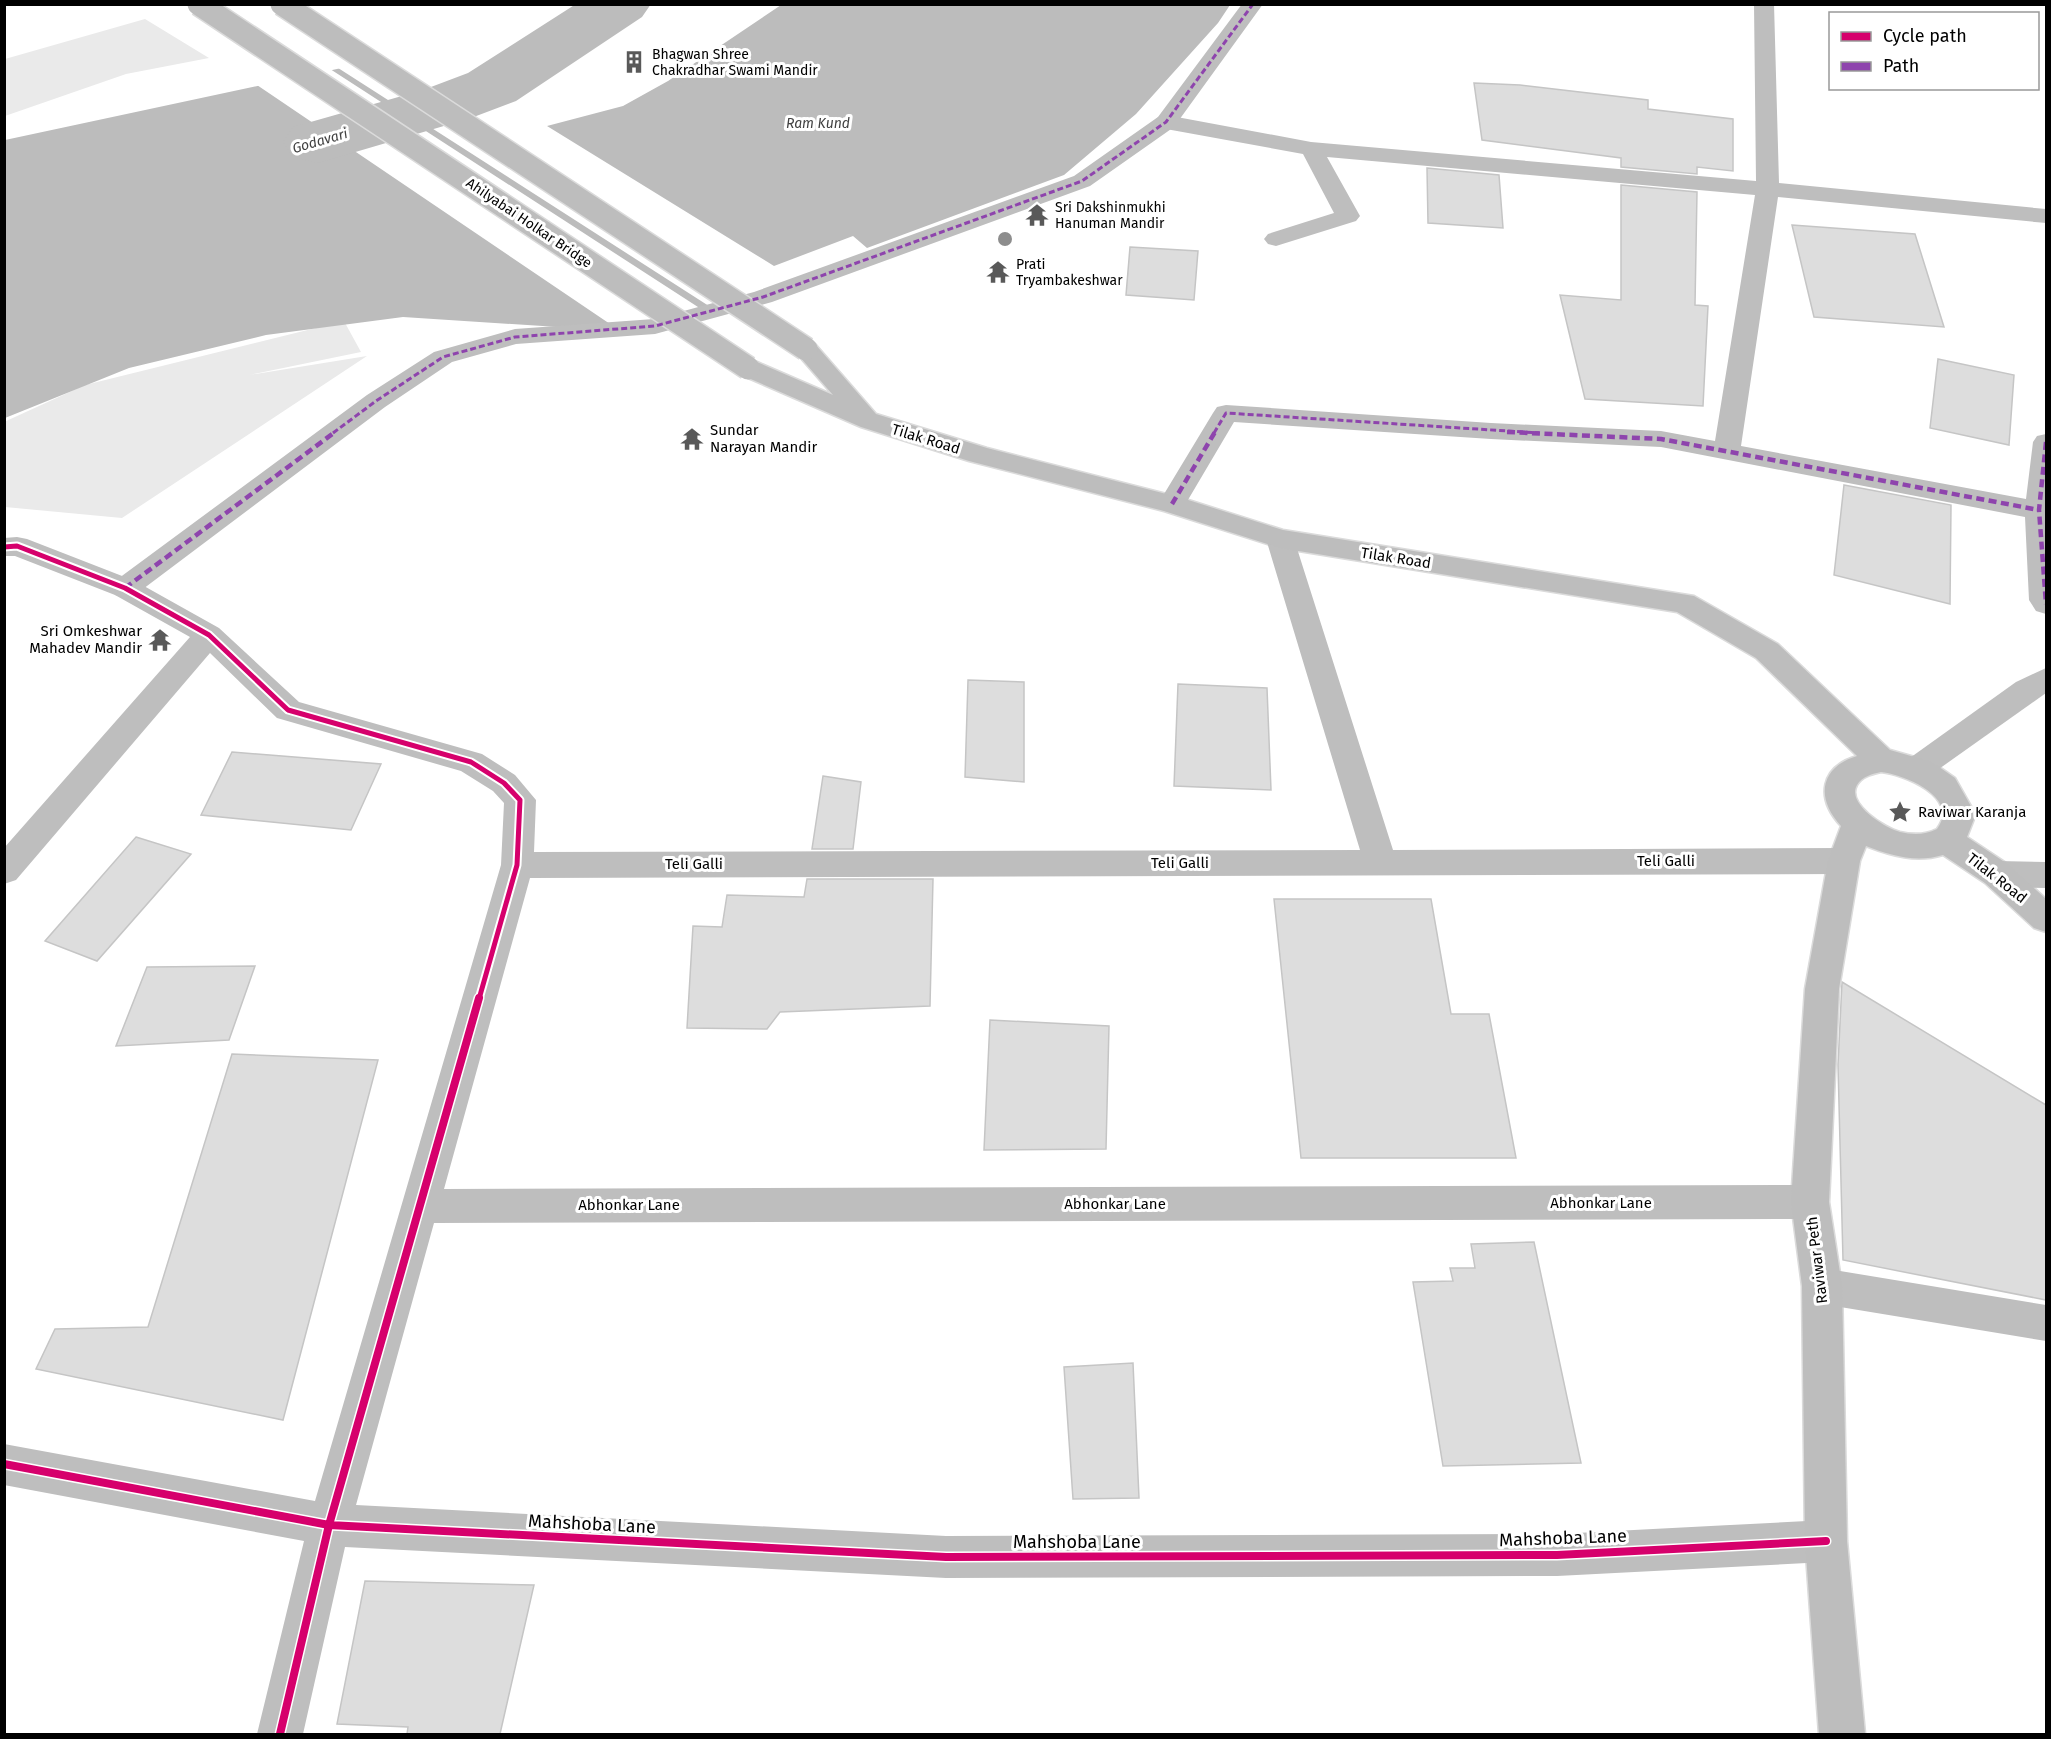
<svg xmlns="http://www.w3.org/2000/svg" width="2051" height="1739" viewBox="0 0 2051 1739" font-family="'Fira Sans',sans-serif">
  <rect width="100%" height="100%" fill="#fff"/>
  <path fill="#eaeaea" d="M 145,19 L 209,58 L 126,74 L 5,116 L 5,59 Z
    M 344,321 L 361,352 L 249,375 L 367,356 L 122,518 L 5,507 L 4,422 L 85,385 Z"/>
  <path fill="#bcbcbc" d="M 781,5 L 781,4 L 1230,5 L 1218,23 L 1136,114 L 1064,175 L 867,248 L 853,236 L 774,266 L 547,126 L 623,106 L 668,81 Z
    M 379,60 L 774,310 L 558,327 L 403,317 L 266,335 L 129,368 L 5,418 L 5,140 Z"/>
  <path fill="#fff" d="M 379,57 L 776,308 L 776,312 L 726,317 L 335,66 Z
    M 327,67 L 715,318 L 613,326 L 254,83 Z"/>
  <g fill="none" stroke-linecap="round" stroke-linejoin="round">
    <path fill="#bcbcbc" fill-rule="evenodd" d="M 576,4 L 651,4 L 642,17 L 516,101 L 471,118 L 318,163 L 293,157 L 283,142 L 293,127 L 423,90 L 468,73 Z"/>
  </g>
  <path fill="#ddd" stroke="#c5c5c5" stroke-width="1.5" d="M 1474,83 L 1520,85 L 1648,100 L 1648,109 L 1733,119 L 1733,171 L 1697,167 L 1697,174 L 1621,167 L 1621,158 L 1482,140 Z
    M 1427,168 L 1499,175 L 1503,228 L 1428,223 Z
    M 1621,185 L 1697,192 L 1695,305 L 1708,306 L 1703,406 L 1585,399 L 1560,295 L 1621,300 Z
    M 1792,225 L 1915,234 L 1944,327 L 1814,317 Z
    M 1130,247 L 1198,251 L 1194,300 L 1126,295 Z
    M 1938,359 L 2014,375 L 2009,445 L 1930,428 Z
    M 1844,485 L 1951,505 L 1950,604 L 1834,575 Z
    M 968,680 L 1024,682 L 1024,782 L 965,777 Z
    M 1178,684 L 1267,688 L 1271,790 L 1174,786 Z
    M 232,752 L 381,764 L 351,830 L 201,815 Z
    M 823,776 L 861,782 L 853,849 L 812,849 Z
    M 136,837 L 191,854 L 97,961 L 45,941 Z
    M 807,879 L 933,879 L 930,1006 L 780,1012 L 767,1029 L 687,1028 L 693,926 L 722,927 L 727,895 L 804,897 Z
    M 1274,899 L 1431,899 L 1451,1014 L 1489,1014 L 1516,1158 L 1301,1158 Z
    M 255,966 L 229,1040 L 116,1046 L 147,967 Z
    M 1842,982 L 2046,1105 L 2046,1300 L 1843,1260 L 1838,1065 Z
    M 990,1020 L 1109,1026 L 1106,1149 L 984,1150 Z
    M 232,1054 L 378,1060 L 283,1420 L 36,1369 L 55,1329 L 148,1327 Z
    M 1534,1242 L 1581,1463 L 1443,1466 L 1413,1282 L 1453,1281 L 1450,1268 L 1475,1268 L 1471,1244 Z
    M 1133,1363 L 1139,1498 L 1073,1499 L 1064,1367 Z
    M 365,1581 L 534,1585 L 500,1734 L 407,1734 L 408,1727 L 337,1724 Z"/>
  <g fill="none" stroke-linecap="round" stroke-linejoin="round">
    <g stroke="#dbdbdb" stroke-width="3">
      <path id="primary" d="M 806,341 L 815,344 L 876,414 L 987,448 L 1182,498 L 1283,530 L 1694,596 L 1778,644 L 1890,750 L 1932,762 L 1955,778 L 1972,808 L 1974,819 L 1967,837 L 2009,865 L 2046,899 L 2046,932 L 2034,928 L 1985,883 L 1943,855 C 1916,863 1892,856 1866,846 L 1860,861 L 1839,989 L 1829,1202 L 1842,1286 L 1847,1541 L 1865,1734 L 1819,1734 L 1805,1541 L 1802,1286 L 1791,1202 L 1805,989 L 1828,861 L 1841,826 C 1815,798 1820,767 1857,756 L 1756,658 L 1677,612 L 1280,548 L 1164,511 L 969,461 L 861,427 L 739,374 L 735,368 L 739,362 L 748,360 L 757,362 L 833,395 L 793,349 L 797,344 ZM 1881,772 C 1903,774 1961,797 1937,829 C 1925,835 1913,835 1900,832 C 1885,828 1846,804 1857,785 C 1862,776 1873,774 1881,772 Z"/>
    </g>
    <path fill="#bebebe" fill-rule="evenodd" d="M 1242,4 L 1263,4 L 1174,127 L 1090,186 L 772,302 L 655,334 L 516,344 L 452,362 L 385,407 L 135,595 L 125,598 L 115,595 L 111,588 L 115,581 L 367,395 L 434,352 L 515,329 L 654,319 L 754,292 L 1074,176 L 1158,117 Z"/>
    <path fill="#bebebe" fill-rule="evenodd" d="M 1754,4 L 1774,4 L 1779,183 L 2046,209 L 2046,223 L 1778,197 L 1741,446 L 2026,499 L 2033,442 L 2037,436 L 2046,434 L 2046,614 L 2036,611 L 2029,600 L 2025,517 L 1661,447 L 1491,439 L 1234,422 L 1182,510 L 1172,513 L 1162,510 L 1158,504 L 1213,413 L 1217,407 L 1226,405 L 1491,423 L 1661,431 L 1715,441 L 1755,195 L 1327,157 L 1360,216 L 1356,221 L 1276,246 L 1268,244 L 1264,239 L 1268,234 L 1334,213 L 1303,154 L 1166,129 L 1158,127 L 1155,122 L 1158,117 L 1166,115 L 1311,142 L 1756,181 Z
      M 1280,530 L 1290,532 L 1294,539 L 1393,850 L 1844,848 L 1856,852 L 1860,861 L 1856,870 L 1844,874 L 530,878 L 444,1189 L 1810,1185 L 1823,1190 L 1829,1202 L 1823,1214 L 1810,1219 L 434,1223 L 356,1505 L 946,1536 L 1557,1534 L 1826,1520 L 1841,1526 L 1847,1541 L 1841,1556 L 1826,1562 L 1557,1576 L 946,1578 L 345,1547 L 303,1734 L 257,1734 L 304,1541 L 4,1485 L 4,1444 L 315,1501 L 501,865 L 504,803 L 493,791 L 461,771 L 277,718 L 210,653 L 16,880 L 4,884 L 4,848 L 190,637 L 115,595 L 15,556 L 4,556 L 4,538 L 17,537 L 27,539 L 135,581 L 219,628 L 299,702 L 482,754 L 515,775 L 536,800 L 534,852 L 1360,850 L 1266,539 L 1270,532 Z
      M 1997,861 L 2046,862 L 2046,888 L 1997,887 L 1985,883 L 1980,874 L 1985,865 Z
      M 1822,1268 L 2046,1305 L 2046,1341 L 1822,1304 L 1808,1299 L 1802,1286 L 1808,1273 Z"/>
    <path fill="#bebebe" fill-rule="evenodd" d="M 2046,668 L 2046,693 L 1929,776 L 1918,780 L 1907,776 L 1902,768 L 1907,760 L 2016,682 Z"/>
    <use href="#primary" fill="#bdbdbd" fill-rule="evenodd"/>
    <g stroke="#dbdbdb" stroke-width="26" stroke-linecap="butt">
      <path id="primary-bridge" d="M 199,4 L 748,368
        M 282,4 L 806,349"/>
    </g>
    <use href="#primary-bridge" stroke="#bdbdbd" stroke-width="23"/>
    <path stroke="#8e44ad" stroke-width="3" stroke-dasharray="6 3" stroke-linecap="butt" d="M 333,433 L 376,401 L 443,357 L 515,337 L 655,326 L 763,297 L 1082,181 L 1166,122 L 1253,4
      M 1214,433 L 1226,413 L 1539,433"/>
    <path stroke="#8e44ad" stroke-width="4.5" stroke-dasharray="8 4.5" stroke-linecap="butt" d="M 1507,432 L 1661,439 L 2039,510
      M 2046,442 L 2039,510 L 2046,604
      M 1172,504 L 1215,432
      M 125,588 L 335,432"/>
    <g stroke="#fff" stroke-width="9">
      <path id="cycleway-far1" d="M 4,547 L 17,546 L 125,588 L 209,635 L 288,710 L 471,762 L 504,783 L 520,800 L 517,865 L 479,999"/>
    </g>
    <g stroke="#fff" stroke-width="11">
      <path id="cycleway" d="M 4,1464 L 329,1525 L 946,1557 L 1557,1555 L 1826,1541
        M 280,1734 L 329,1525 L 479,998"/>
    </g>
    <use href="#cycleway-far1" stroke="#d6006c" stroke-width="5"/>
    <use href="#cycleway" stroke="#d6006c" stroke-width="8"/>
  </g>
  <circle fill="#8d8d8d" cx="1005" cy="239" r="7"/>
  <defs>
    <g id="building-bare" transform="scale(1.8)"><path d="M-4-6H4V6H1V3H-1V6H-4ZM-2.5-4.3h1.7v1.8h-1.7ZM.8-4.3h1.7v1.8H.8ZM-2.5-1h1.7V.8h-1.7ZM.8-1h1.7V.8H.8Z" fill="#595959" stroke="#fff" stroke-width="2.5" paint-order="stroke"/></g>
    <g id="temple-bare" transform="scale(1.8)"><path d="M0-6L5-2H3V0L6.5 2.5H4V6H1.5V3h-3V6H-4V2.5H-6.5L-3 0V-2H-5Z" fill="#595959" stroke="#fff" stroke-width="2.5" paint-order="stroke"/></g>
    <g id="sight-bare" transform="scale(1.8)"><path d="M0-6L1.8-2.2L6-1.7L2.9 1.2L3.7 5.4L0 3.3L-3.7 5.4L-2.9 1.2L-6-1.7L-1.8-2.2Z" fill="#595959" stroke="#fff" stroke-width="2.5" paint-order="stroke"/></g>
  </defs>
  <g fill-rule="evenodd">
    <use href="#building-bare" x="634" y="62"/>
    <use href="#temple-bare" x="1037" y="215"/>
    <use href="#temple-bare" x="998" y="272"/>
    <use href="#temple-bare" x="692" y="439"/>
    <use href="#temple-bare" x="160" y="640"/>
    <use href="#sight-bare" x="1900" y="812"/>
  </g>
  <g text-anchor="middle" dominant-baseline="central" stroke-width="6" stroke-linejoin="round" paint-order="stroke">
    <g font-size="14" fill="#000" stroke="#fff" text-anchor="start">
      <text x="652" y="54">Bhagwan Shree<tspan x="652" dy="16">Chakradhar Swami Mandir</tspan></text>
      <text x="1055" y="207">Sri Dakshinmukhi<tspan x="1055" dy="16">Hanuman Mandir</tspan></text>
      <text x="1016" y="264">Prati<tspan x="1016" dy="16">Tryambakeshwar</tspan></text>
    </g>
    <g font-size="14" font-style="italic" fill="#414141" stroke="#fff">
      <text x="818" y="123">Ram Kund</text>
      <text transform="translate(320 141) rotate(-16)">Godavari</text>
    </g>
    <g font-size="14" fill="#000" stroke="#fff">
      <text transform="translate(529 223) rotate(34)">Ahilyabai Holkar Bridge</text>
    </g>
    <g font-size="15" fill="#000" stroke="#fff" text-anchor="start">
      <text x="710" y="430">Sundar<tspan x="710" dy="17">Narayan Mandir</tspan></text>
      <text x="142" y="631" text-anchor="end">Sri Omkeshwar<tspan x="142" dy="17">Mahadev Mandir</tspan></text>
      <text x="1918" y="812">Raviwar Karanja</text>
    </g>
    <g font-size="15" fill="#000" stroke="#fff">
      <text transform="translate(926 439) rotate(17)">Tilak Road</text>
      <text transform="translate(1396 558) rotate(9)">Tilak Road</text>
      <text x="1666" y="861">Teli Galli</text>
      <text x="1180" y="863">Teli Galli</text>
      <text x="694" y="864">Teli Galli</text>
      <text transform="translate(1997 878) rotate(38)">Tilak Road</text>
      <text x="1601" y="1203">Abhonkar Lane</text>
      <text x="1115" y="1204">Abhonkar Lane</text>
      <text x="629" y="1205">Abhonkar Lane</text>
      <text transform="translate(1817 1260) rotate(-97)">Raviwar Peth</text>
    </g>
    <g font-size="18" fill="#000" stroke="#fff">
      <text transform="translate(592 1524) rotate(3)">Mahshoba Lane</text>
      <text transform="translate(1563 1538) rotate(-2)">Mahshoba Lane</text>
      <text x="1077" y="1542">Mahshoba Lane</text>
    </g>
  </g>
  <rect width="2051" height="1739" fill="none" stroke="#000000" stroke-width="12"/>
  <rect x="1829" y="12" width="210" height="78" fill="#ffffff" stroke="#999999" stroke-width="1.5"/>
  <rect x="1841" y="32" width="30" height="9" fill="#d6006c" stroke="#999999" stroke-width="1.5"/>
  <text x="1883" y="42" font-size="18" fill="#000000">Cycle path</text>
  <rect x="1841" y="62" width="30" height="9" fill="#8e44ad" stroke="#999999" stroke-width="1.5"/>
  <text x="1883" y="72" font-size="18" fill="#000000">Path</text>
</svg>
